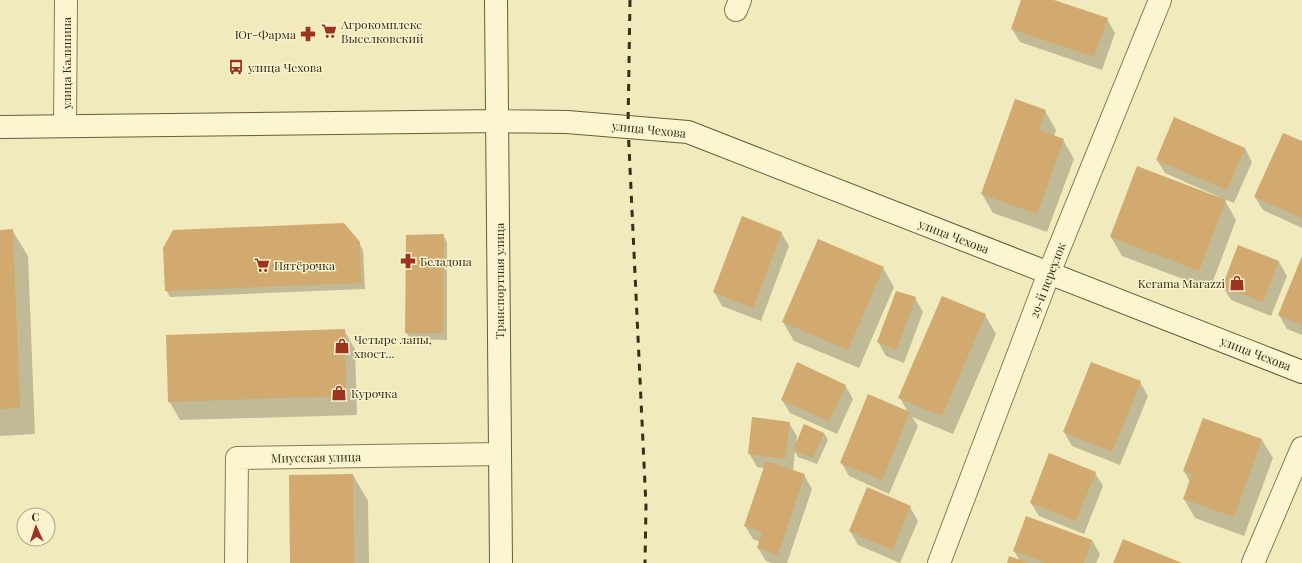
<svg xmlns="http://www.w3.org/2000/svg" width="1302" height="563" viewBox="0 0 1302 563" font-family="'Playfair Display',serif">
  <rect width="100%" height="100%" fill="#f1eabc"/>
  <path fill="#0003" d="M 1022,0 L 1051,0 L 1107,19 L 1115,33 L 1102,70 L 1020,42 L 1012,29 Z
    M 1045,111 L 1056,130 L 1054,137 L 1063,140 L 1074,159 L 1047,232 L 993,213 L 982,194 Z
    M 1302,142 L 1302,228 L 1263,210 L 1255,197 Z
    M 1245,148 L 1252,162 L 1234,203 L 1224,199 L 1236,220 L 1210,289 L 1122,256 L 1111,237 L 1219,197 L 1165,173 L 1157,160 Z
    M 12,230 L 28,256 L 35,434 L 0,436 L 0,231 Z
    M 781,232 L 789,246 L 761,321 L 722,306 L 714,292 Z
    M 443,235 L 447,242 L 447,340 L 410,339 L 406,332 Z
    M 359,243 L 363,250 L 365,289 L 170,297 L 166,290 Z
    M 1239,246 L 1279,262 L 1287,276 L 1271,316 L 1231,300 L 1223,287 Z
    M 1302,259 L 1302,335 L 1287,329 L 1279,315 Z
    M 883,268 L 894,287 L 859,368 L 794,341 L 783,322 Z
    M 915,298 L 923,312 L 904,363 L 886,356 L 878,342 Z
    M 985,315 L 996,334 L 953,434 L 912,417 L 918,426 L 889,494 L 849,476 L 841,462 L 908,412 L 900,398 Z
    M 344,330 L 355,349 L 357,415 L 180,420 L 169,401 Z
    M 1140,382 L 1148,396 L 1120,465 L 1072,446 L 1064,432 Z
    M 845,385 L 853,399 L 837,434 L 790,413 L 782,400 Z
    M 789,423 L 797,436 L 796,443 L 824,433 L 828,440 L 817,464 L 798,457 L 795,451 L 793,471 L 804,475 L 812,489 L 787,563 L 771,563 L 766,561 L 758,548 L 760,542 L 753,539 L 745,526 L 764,468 L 757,467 L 749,453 Z
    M 1262,440 L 1273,458 L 1244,536 L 1195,518 L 1184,499 L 1190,482 L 1184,471 Z
    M 1095,473 L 1103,486 L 1084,534 L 1039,516 L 1031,503 Z
    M 353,475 L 368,501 L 369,563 L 291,563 Z
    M 910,507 L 918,521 L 900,563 L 858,545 L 850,531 Z
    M 1092,540 L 1100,554 L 1096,563 L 1008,563 L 1020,561 L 1014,551 Z"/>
  <path fill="#d2a96f" d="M 1021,0 L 1054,0 L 1108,18 L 1094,57 L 1011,29 Z
    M 1015,99 L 1046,110 L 1039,130 L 1064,139 L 1037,214 L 981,194 Z
    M 1174,117 L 1245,148 L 1227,190 L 1156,160 Z
    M 1283,133 L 1302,141 L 1302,218 L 1254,197 Z
    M 1137,166 L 1226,200 L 1199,271 L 1110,237 Z
    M 742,216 L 782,232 L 753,308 L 713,292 Z
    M 344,223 L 360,242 L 361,283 L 165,291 L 163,248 L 173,230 Z
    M 13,229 L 20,408 L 0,409 L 0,230 Z
    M 444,234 L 443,333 L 405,333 L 406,235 Z
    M 818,239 L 884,267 L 848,350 L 782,322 Z
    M 1238,245 L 1279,261 L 1263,302 L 1222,287 Z
    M 1302,256 L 1302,325 L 1278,315 Z
    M 896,291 L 916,297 L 896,350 L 877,342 Z
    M 942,296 L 986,314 L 942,416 L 898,398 Z
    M 345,329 L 346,396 L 168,402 L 166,335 Z
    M 797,362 L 846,385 L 829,421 L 781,400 Z
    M 1091,362 L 1141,381 L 1112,452 L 1063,432 Z
    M 868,394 L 910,412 L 882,480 L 840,463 Z
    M 752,417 L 790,422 L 785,459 L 748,454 Z
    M 1203,418 L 1262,439 L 1234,517 L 1183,499 L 1192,474 L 1183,471 Z
    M 804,424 L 824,433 L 813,458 L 793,450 Z
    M 1049,453 L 1096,472 L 1076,521 L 1030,503 Z
    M 766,461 L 805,474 L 778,555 L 757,548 L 762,532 L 744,526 Z
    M 353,474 L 354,563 L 290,563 L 289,475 Z
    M 867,487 L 911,506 L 892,550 L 849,531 Z
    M 1026,516 L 1092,540 L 1084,563 L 1046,563 L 1013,551 Z
    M 1123,539 L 1182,563 L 1113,563 Z
    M 1009,556 L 1028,563 L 1007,563 Z"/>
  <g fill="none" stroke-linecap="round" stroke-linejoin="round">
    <g stroke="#8a7a54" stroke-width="24">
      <path id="street" d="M 736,10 L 740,0
        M 65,126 L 66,0
        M 236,563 L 237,458 L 500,454
        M 939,563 L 1049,273 L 1160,0
        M 1253,563 L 1302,448"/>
    </g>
    <g stroke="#6c5b38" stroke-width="24">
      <path id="secondary" d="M 496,0 L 501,563
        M 0,127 L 498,121 L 567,122 L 688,132 L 1302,372"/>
    </g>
    <use href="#street" stroke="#fbf6d0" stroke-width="22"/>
    <use href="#secondary" stroke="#fbf6d0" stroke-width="22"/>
    <path stroke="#382e1b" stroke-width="3" stroke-dasharray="7 7" stroke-linecap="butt" d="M 630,0 L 628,126 L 646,506 L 645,563"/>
  </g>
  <defs>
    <g id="supermarket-bare" transform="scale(1.2)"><path d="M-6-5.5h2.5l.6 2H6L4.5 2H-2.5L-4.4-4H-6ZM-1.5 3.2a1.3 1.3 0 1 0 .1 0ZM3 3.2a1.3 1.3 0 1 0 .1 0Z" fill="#9e3420" stroke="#f8f3cd" stroke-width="2.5" paint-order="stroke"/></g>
    <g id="pharmacy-bare" transform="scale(1.2)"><path d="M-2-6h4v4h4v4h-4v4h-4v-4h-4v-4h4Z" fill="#9e3420" stroke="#f8f3cd" stroke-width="2.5" paint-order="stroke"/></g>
    <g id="bus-bare" transform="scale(1.2)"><path d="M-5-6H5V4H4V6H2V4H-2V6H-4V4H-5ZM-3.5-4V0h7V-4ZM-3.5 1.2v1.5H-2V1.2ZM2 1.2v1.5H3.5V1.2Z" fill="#9e3420" stroke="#f8f3cd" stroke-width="2.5" paint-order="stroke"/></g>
    <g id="shop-bare" transform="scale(1.2)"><path d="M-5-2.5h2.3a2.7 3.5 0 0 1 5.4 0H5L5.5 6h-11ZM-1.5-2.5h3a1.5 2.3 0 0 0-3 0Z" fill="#9e3420" stroke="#f8f3cd" stroke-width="2.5" paint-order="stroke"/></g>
  </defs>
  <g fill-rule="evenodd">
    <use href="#supermarket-bare" x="329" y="31"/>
    <use href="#pharmacy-bare" x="308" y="34"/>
    <use href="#bus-bare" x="236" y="67"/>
    <use href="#pharmacy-bare" x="408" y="261"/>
    <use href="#supermarket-bare" x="262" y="265"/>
    <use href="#shop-bare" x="1237" y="283"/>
    <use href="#shop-bare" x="342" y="346"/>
    <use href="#shop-bare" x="339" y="393"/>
  </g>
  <g text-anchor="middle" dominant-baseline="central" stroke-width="3" stroke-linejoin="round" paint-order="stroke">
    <g font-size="12" fill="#382e1b" stroke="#f8f3cd" text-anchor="start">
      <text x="341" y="24">Агрокомплекс<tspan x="341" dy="14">Выселковский</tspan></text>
      <text x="296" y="34" text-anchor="end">Юг-Фарма</text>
      <text x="248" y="67">улица Чехова</text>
      <text x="420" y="261">Беладона</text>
      <text x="274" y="265">Пятёрочка</text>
      <text x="1225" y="283" text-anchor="end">Kerama Marazzi</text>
      <text x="354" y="339">Четыре лапы,<tspan x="354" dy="14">хвост...</tspan></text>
      <text x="351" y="393">Курочка</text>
    </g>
    <g font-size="12" fill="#382e1b" stroke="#f8f3cd">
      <text transform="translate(66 63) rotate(-90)">улица Калинина</text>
      <text transform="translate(649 129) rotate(6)">улица Чехова</text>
      <text transform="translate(954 236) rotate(21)">улица Чехова</text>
      <text transform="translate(1047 280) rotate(-69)">29-й переулок</text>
      <text transform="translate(499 281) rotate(-90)">Транспортная улица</text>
      <text transform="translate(1256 353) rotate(21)">улица Чехова</text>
      <text transform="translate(316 457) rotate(-1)">Миусская улица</text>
    </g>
  </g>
  <g transform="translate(36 527) rotate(357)"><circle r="19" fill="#f8f3cd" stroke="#aba486"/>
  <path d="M0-3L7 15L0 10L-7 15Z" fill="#9e3420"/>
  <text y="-6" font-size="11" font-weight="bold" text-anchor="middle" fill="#382e1b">С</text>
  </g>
</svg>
